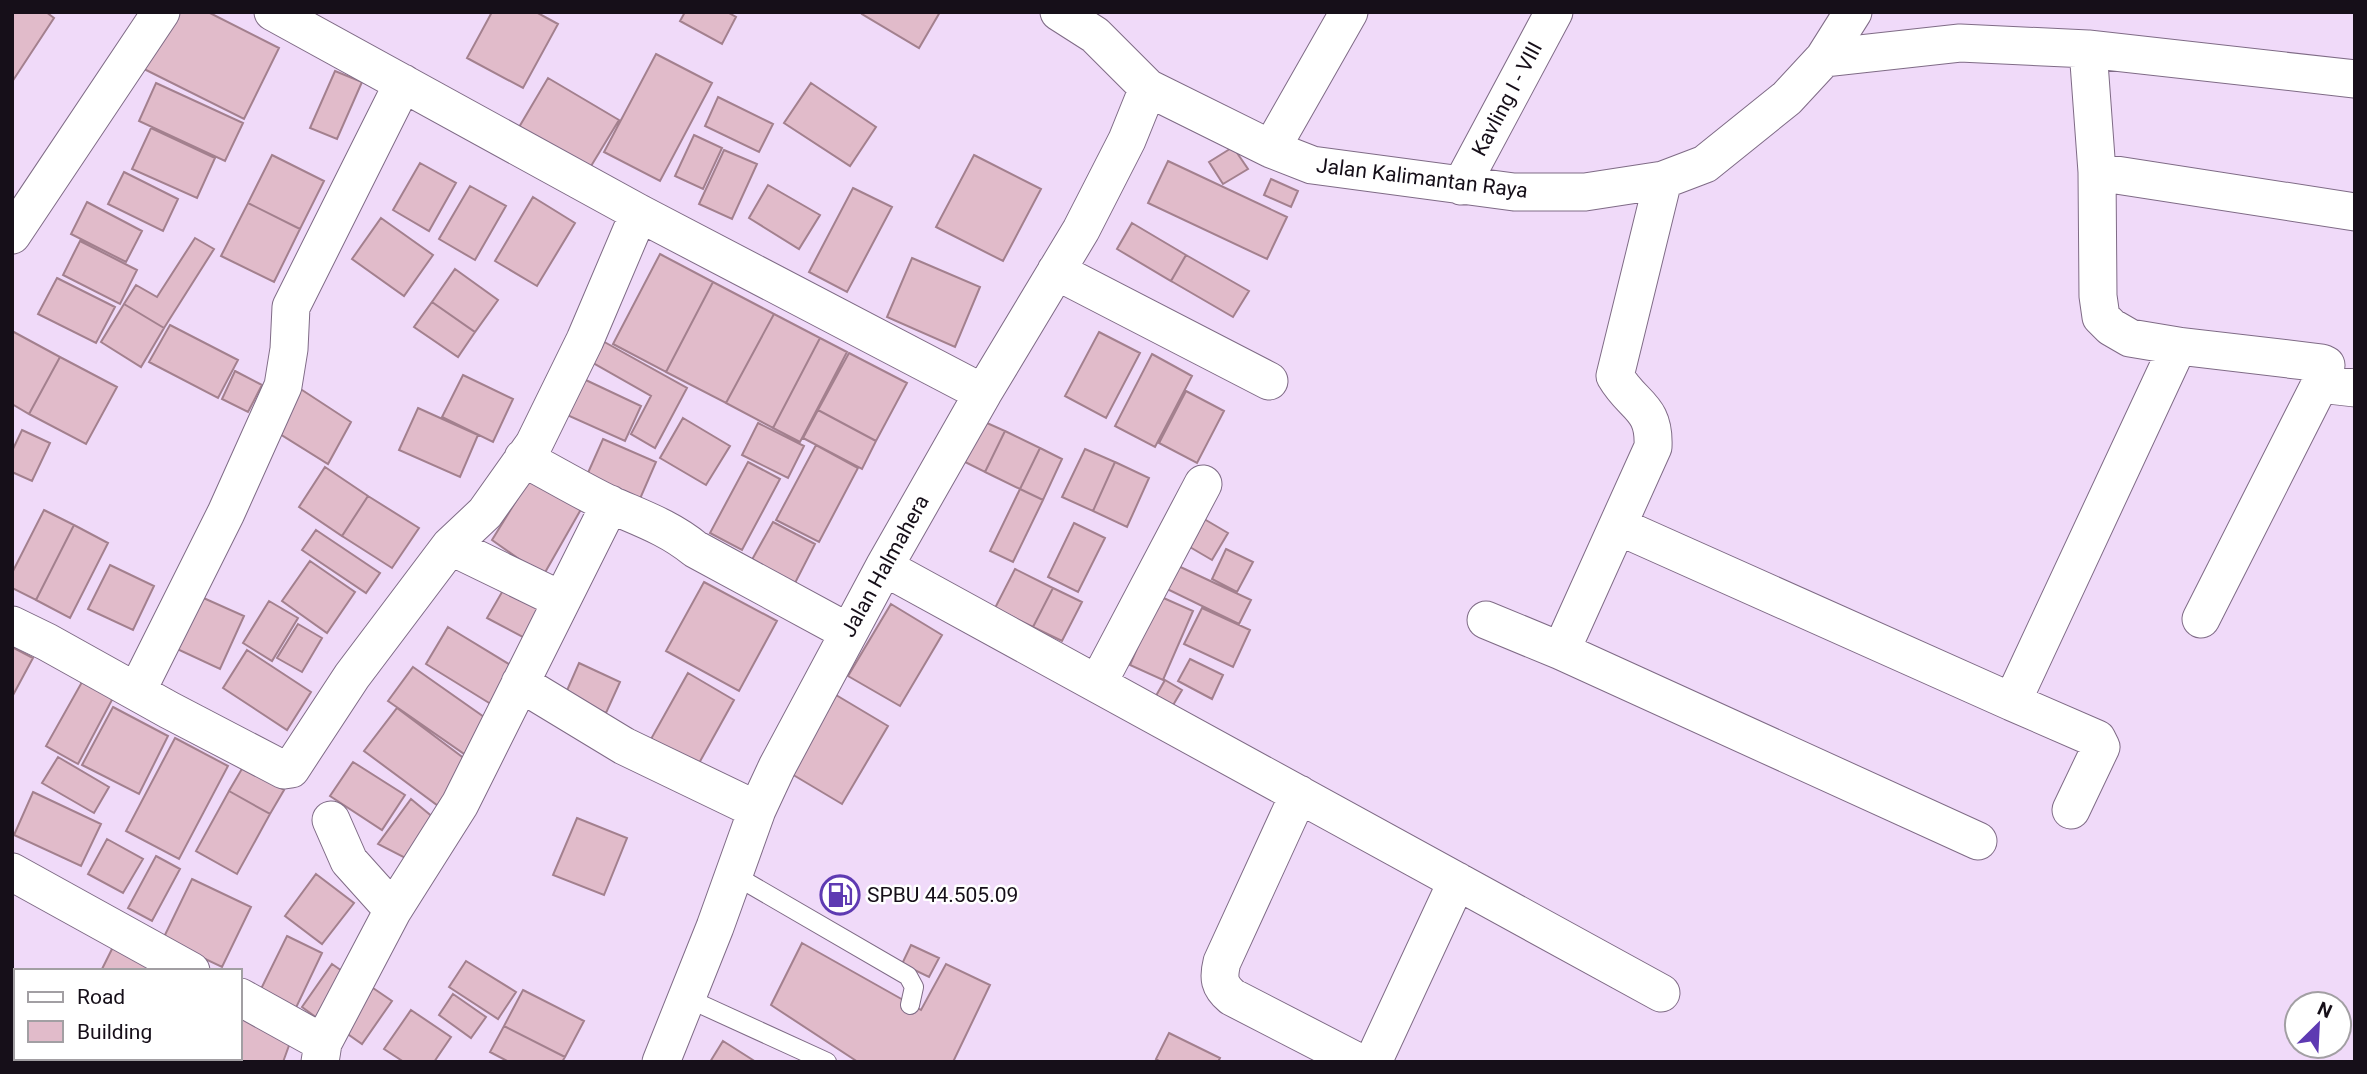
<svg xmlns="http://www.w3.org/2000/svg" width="2367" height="1074" viewBox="0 0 2367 1074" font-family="Roboto,sans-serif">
  <rect width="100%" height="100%" fill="#f0daf9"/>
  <path fill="#e1bbca" stroke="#a3808e" stroke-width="2" d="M 12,12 L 46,12 L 54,18 L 12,82 Z
    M 173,12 L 208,12 L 279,48 L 244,119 L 144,69 Z
    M 492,12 L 536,12 L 558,24 L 523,88 L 467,58 Z
    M 685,12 L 727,12 L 736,17 L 722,44 L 680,21 Z
    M 863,12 L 940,12 L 919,48 L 862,14 Z
    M 656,54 L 712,83 L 660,181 L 604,152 Z
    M 335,71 L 362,82 L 337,139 L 310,128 Z
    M 548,78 L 619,120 L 585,176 L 515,134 Z
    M 156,83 L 243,123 L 225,161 L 139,121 Z
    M 811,83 L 876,127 L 850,166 L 784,123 Z
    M 718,97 L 773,124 L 759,152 L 705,126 Z
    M 151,128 L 215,158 L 197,198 L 132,169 Z
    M 694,135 L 722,148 L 703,189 L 675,176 Z
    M 1233,147 L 1248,169 L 1223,184 L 1209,162 Z
    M 724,150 L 757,164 L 732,219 L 699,204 Z
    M 272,155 L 324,181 L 300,229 L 248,203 Z
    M 974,155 L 1041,189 L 1003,261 L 936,227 Z
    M 1168,161 L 1287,217 L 1267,259 L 1148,203 Z
    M 420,163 L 456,183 L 429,231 L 393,210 Z
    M 124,172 L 178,199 L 163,231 L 108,204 Z
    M 1271,179 L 1298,191 L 1291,207 L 1264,195 Z
    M 768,185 L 820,215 L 799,249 L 749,218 Z
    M 470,186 L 506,206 L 475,260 L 439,239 Z
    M 853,188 L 892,207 L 847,292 L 809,272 Z
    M 533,197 L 575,223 L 537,286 L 495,261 Z
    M 87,202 L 142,231 L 126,262 L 71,234 Z
    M 248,203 L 300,229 L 274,282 L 221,256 Z
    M 381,218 L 433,255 L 404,296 L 352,259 Z
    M 1132,223 L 1186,255 L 1171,281 L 1117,249 Z
    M 195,238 L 214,249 L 164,328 L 124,304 L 136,285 L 157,297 Z
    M 80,241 L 137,270 L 120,304 L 63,275 Z
    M 660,254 L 713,282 L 666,372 L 613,344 Z
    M 1186,255 L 1249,291 L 1233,317 L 1171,281 Z
    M 912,258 L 980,287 L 955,347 L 887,317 Z
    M 455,269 L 498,300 L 475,332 L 432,302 Z
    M 57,278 L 115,307 L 96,343 L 38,314 Z
    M 713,282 L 774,314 L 726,403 L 666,372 Z
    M 432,302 L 475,332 L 458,357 L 414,327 Z
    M 124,304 L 164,328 L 141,367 L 101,342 Z
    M 774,314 L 820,338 L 773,428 L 726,403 Z
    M 170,325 L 238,360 L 218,398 L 149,362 Z
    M 12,331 L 60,357 L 29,414 L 12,404 Z
    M 1099,332 L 1140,353 L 1106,418 L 1065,396 Z
    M 820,338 L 847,352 L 800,442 L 773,428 Z
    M 599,339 L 687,388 L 655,448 L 631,434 L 651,396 L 588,360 Z
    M 849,353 L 907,383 L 876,441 L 818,410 Z
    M 1152,354 L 1192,376 L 1155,447 L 1115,426 Z
    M 60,357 L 117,387 L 86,444 L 29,414 Z
    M 235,371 L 262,385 L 248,412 L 222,399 Z
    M 573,374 L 641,406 L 625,441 L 556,410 Z
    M 463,375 L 513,399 L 493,442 L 442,417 Z
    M 299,388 L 351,422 L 328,464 L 280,434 Z
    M 1186,391 L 1224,411 L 1197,463 L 1159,443 Z
    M 418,408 L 478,435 L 460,477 L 399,450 Z
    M 818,410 L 876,441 L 862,469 L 803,438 Z
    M 683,418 L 730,446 L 706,485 L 660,458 Z
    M 978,419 L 1005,431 L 985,472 L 959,459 Z
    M 758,423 L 804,446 L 788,478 L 742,455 Z
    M 22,430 L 50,443 L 32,481 L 12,472 L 12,451 Z
    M 1005,431 L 1040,448 L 1020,489 L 985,472 Z
    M 603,439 L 656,462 L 636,508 L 583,484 Z
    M 816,445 L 858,468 L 819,542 L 776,520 Z
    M 1040,448 L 1062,459 L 1043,500 L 1020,489 Z
    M 1085,449 L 1115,462 L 1093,511 L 1062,497 Z
    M 748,462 L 780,479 L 742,550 L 710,533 Z
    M 1115,462 L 1149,478 L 1127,527 L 1093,511 Z
    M 325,467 L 368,496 L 342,536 L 299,507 Z
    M 532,475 L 584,504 L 543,576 L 492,540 Z
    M 1020,489 L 1043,500 L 1013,562 L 990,551 Z
    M 368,496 L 419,528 L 392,568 L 342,536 Z
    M 44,510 L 74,525 L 36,600 L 12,588 L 12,573 Z
    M 1199,516 L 1228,533 L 1212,560 L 1183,543 Z
    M 773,522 L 815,544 L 793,587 L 749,565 Z
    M 1074,523 L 1105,538 L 1078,592 L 1048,577 Z
    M 74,525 L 108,543 L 70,618 L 36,600 Z
    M 316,530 L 380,573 L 366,593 L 302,550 Z
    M 1226,549 L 1253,562 L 1237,592 L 1212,579 Z
    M 310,561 L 355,592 L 327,633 L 282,601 Z
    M 1174,564 L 1251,600 L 1239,624 L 1163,587 Z
    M 110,565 L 154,586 L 133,630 L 88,609 Z
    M 1015,569 L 1053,588 L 1033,627 L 995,608 Z
    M 509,580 L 557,605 L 536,644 L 487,618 Z
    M 704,582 L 777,621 L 739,691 L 666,651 Z
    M 1053,588 L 1082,602 L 1062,641 L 1033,627 Z
    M 199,596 L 244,616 L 220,669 L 175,648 Z
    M 1159,596 L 1193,611 L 1163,680 L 1130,665 Z
    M 269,601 L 298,618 L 272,661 L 243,643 Z
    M 891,604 L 942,635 L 900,706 L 848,676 Z
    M 1202,608 L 1250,630 L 1233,667 L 1184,644 Z
    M 298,624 L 322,638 L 302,672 L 277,658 Z
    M 448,627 L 517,669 L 494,706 L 426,664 Z
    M 12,647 L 33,658 L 12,697 Z
    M 247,650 L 311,692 L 287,730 L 223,688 Z
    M 1190,659 L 1223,675 L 1212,699 L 1178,681 Z
    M 579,663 L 620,682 L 606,713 L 565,695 Z
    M 413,667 L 494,724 L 470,758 L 388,701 Z
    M 688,673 L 734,700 L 698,765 L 651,739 Z
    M 1165,680 L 1182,690 L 1166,717 L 1149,708 Z
    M 82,682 L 113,698 L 78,764 L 46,746 Z
    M 831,692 L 888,726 L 842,804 L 785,770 Z
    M 113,707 L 168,736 L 139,794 L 82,765 Z
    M 397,708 L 477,768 L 445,811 L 364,751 Z
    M 175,738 L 228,766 L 179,859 L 126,831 Z
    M 58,757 L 109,787 L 94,813 L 42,783 Z
    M 353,762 L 405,795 L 382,830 L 330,796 Z
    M 243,767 L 284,790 L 270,814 L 229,791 Z
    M 229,791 L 270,814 L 237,874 L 196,851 Z
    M 33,792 L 101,824 L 81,866 L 14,835 Z
    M 411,799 L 440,823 L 417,864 L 378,844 Z
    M 577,818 L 627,838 L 604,895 L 553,875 Z
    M 107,839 L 143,859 L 123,893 L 88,874 Z
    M 156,856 L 180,869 L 152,921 L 128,908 Z
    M 316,874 L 354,903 L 322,944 L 285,916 Z
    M 192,879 L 251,907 L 222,967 L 163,939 Z
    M 287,936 L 322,953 L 293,1014 L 257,997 Z
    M 802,943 L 921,1010 L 946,964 L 990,985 L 953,1062 L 858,1062 L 771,1005 Z
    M 114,945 L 155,971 L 101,971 Z
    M 911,945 L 939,958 L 929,977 L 902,964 Z
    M 466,961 L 516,992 L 498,1019 L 449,987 Z
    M 332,964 L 352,978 L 321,1021 L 302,1007 Z
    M 373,988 L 392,1001 L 362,1044 L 342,1030 Z
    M 523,990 L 584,1021 L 565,1057 L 504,1026 Z
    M 453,994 L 486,1017 L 471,1038 L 439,1015 Z
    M 411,1010 L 451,1037 L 434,1062 L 404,1062 L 384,1049 Z
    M 240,1012 L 295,1029 L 283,1062 L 233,1062 L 223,1058 L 240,1058 Z
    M 504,1026 L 565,1057 L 562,1062 L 509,1062 L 490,1052 Z
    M 1169,1033 L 1220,1058 L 1218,1062 L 1161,1062 L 1156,1059 Z
    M 723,1041 L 756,1062 L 710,1062 Z
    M 145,1058 L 187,1058 L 185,1062 L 143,1062 Z"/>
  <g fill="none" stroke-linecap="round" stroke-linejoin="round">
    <g stroke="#7f6b86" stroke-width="20">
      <path id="lane" d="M 734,875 L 908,976 L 914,987 L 910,1005
        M 687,998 L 827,1062"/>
    </g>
    <g stroke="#7f6b86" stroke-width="39">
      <path id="street" d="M 273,12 L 639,213 L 983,393
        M 1059,12 L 1095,35 L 1148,88 L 1271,149 L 1312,165 L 1514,192 L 1585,192 L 1663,180 L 1705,164 L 1787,98 L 1824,58 L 1853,12
        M 1824,58 L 1960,43 L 2088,49 L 2355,79
        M 1271,149 L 1349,12
        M 2097,172 L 2355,212
        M 1663,180 L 1615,376 C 1633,407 1655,406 1653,447 L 1561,651 L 1978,841
        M 1461,186 L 1554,12
        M 12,235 L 161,12
        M 1056,271 L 1269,381
        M 2178,346 L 2322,363 L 2326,365 L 2320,384 L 2201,619
        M 2320,384 L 2355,388
        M 523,458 C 552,473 580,490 609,504 C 640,518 668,527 695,549 L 848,632
        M 1618,526 L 2012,702 L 2178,346 L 2130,338 L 2111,327 L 2101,317 L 2098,296 L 2097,172 L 2088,49
        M 450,546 L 561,600
        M 884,567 L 1661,993
        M 1486,620 L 1561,651
        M 12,625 L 47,642 L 169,710 L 284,770 L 291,769 L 352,676 L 450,546 L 485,513 L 534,444 L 585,340 L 639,213
        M 520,683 L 624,746 L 757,810
        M 1098,683 L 1203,484
        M 137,691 L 226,513 L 283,386 L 289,349 L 291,307 L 403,83
        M 2012,702 L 2097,739 L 2101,747 L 2071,810
        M 1299,794 L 1222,962 C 1218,978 1219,986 1232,997 L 1358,1062
        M 331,820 L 349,861 L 393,910
        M 12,872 L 191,971
        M 240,997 L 323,1043
        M 320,1062 L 323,1043 L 393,910 L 460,804 L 610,504
        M 661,1062 L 715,927 L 757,810 L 777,767 L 884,567 L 983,393 L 1081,230 L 1127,140 L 1148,88
        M 1373,1062 L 1457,881"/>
    </g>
    <use href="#lane" stroke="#fff" stroke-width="18"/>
    <use href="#street" stroke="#fff" stroke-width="37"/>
  </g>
  <defs>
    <g id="fuel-ring" transform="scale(2.0125)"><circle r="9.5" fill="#fff" stroke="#5e3ab2" stroke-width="1.5"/><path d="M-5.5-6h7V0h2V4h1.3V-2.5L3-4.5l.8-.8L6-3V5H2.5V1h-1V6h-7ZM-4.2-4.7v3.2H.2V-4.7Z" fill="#5e3ab2"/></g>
  </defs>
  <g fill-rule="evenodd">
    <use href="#fuel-ring" x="840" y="895"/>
  </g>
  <g text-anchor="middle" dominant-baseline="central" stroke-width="5" stroke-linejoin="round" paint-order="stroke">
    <g font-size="21" fill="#160f19" stroke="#fff">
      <text transform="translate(1507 99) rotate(-62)">Kavling I - VIII</text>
      <text transform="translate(1422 178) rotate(7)">Jalan Kalimantan Raya</text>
      <text transform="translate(885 566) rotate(-61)">Jalan Halmahera</text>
    </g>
    <g font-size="21" fill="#160f19" stroke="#fff" text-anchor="start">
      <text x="867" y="895">SPBU 44.505.09</text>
    </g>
  </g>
  <rect width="2367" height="1074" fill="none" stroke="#160f19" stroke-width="28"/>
  <rect x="14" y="969" width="228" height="91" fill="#ffffff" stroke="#a29fa3" stroke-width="2"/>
  <rect x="28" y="992" width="35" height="10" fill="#ffffff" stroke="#a29fa3" stroke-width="2"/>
  <text x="77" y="1004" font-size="21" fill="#160f19">Road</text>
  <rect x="28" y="1021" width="35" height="21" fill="#e1bbca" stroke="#a29fa3" stroke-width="2"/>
  <text x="77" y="1039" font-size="21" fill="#160f19">Building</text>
  <g transform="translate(2318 1025) rotate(24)"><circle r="33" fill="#ffffff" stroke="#a29fa3" stroke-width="2"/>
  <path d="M0-5L12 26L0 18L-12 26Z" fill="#5e3ab2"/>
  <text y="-10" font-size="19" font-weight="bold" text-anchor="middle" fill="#160f19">N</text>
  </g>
</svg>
